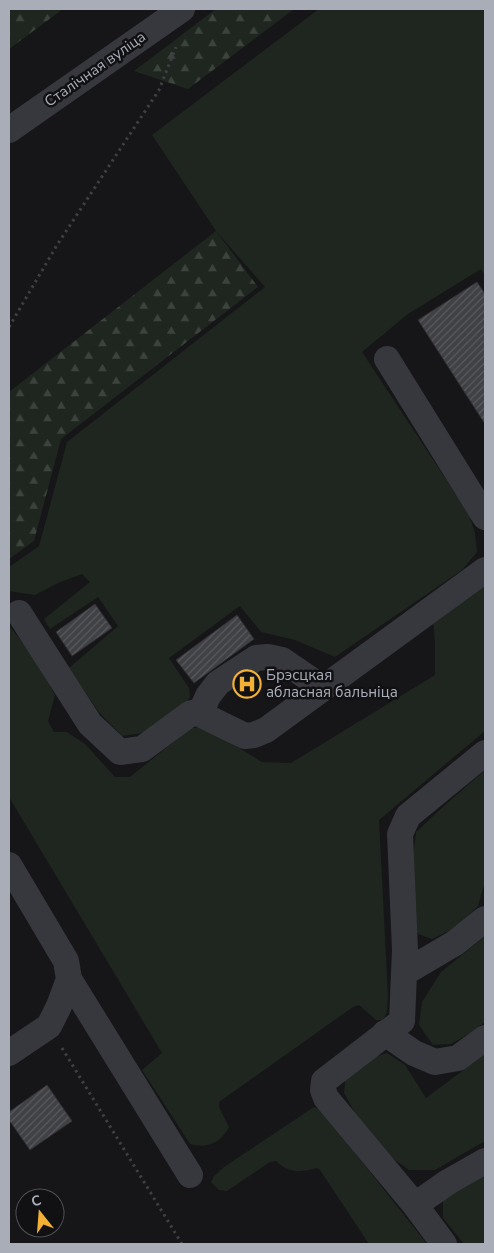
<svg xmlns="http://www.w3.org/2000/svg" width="494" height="1253" viewBox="0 0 494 1253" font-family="'Nunito Sans',sans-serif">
  <defs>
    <pattern id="forest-firs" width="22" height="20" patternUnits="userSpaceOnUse" patternTransform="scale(1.25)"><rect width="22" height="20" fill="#1e261f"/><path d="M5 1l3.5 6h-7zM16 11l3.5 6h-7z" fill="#3c433d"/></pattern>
    <pattern id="building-hatch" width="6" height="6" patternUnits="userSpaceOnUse" patternTransform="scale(1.25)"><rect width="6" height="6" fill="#404145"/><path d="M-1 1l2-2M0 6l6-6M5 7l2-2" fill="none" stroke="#595a5e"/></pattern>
  </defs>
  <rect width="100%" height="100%" fill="#161618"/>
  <path fill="#1e261f" d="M 319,9 L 485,9 L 485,275 L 481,269 L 408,314 L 362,352 L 469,514 L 475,533 L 477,552 L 462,570 L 335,657 L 295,640 L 261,632 L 240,606 L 169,658 L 189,688 L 190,698 L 143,733 L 122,736 L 98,711 L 69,668 L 118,626 L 98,597 L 50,629 L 44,619 L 90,582 L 82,574 L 58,583 L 35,595 L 9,591 L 9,567 L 39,546 L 67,442 L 265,287 L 216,231 L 152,135 Z
    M 485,583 L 485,731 L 379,820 L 388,996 L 387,1012 L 383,1020 L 376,1020 L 359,1005 L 353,1007 L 219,1102 L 219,1107 L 229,1127 C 221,1143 207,1149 190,1144 L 142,1070 L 162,1053 L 9,797 L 9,626 L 31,652 L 55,695 L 48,721 L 54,732 L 67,732 L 85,744 L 115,777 L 130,777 L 191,728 L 210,727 L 229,742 L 262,762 L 291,763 L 435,675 L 435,642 L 433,619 Z
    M 485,770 L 485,886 L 483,888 L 478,906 L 457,927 L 432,939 L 418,934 L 411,917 L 412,866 L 416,832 L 445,805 Z
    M 485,936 L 485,1022 L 470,1033 L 451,1044 L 433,1045 L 419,1025 L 422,1002 L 441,972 Z
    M 387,1053 L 405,1065 L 426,1098 L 485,1054 L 485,1141 L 435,1170 L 409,1170 L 388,1155 L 355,1113 L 344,1093 L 346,1074 L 368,1059 Z
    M 314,1107 L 321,1110 L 427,1244 L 369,1244 L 320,1170 L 317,1168 C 301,1172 289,1174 276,1161 L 270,1162 L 227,1191 L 219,1190 L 211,1182 L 214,1176 L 224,1167 Z
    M 485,1161 L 484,1198 L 485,1244 L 464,1244 L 443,1218 L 443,1198 Z"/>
  <path fill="url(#forest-firs)" d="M 9,9 L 63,9 L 9,49 Z
    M 216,9 L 294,9 L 188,89 L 134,71 Z
    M 216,231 L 258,287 L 61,439 L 34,541 L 9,559 L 9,392 Z"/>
  <path fill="url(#building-hatch)" stroke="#303034" d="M 477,282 L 485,294 L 485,424 L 418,320 Z
    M 95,604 L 112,628 L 72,656 L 56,632 Z
    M 237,615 L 254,639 L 194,683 L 176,660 Z
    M 47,1085 L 72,1121 L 30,1150 L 9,1120 L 9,1112 Z"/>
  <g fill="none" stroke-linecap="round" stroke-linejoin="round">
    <path stroke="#3d3f44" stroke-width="3" stroke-dasharray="2.5 4" stroke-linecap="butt" d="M 9,327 L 57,245 L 159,90 L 176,47
      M 62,1048 L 182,1244"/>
    <path stroke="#37383d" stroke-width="26" d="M 9,130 L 182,9
      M 387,359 L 485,517
      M 19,613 L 90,724 L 120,752 L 142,749 L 191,713 L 200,714 L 245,736 L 254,735 L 266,730 L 485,570
      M 200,714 L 208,696 L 218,683 L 256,658 L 268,657 L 282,660 L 323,688
      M 9,865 L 66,961 L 69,979 L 59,1006 L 49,1026 L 9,1053
      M 404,973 L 455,943 L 485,919
      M 69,979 L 190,1175
      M 385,1033 L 414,1053 L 435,1062 L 458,1058 L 485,1038
      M 415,1205 L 448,1182 L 485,1161
      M 444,1244 L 415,1205 L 326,1098 L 323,1090 L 324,1081 L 402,1021 L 405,950 L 400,834 L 408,816 L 485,753"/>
  </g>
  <defs>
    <g id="hospital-ring" transform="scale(1.4375)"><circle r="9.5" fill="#111113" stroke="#f2b134" stroke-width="1.5"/><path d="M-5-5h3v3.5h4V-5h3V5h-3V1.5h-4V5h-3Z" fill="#f2b134"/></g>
  </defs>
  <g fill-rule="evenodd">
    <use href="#hospital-ring" x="247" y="684"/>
  </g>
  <g text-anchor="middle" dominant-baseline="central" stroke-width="5" stroke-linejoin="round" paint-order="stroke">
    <g font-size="15" fill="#a8adb8" stroke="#111113">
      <text transform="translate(95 69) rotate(-35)">Сталічная вуліца</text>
    </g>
    <g font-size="15" fill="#a8adb8" stroke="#111113" text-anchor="start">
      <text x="266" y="675">Брэсцкая<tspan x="266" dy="17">абласная бальніца</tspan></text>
    </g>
  </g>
  <rect width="494" height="1253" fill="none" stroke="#a8adb8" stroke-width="20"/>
  <g transform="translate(40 1213) rotate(343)"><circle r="24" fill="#111113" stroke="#4d4f55"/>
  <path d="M0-4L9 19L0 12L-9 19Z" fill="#f2b134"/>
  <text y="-8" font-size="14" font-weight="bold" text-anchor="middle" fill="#a8adb8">С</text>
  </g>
</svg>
